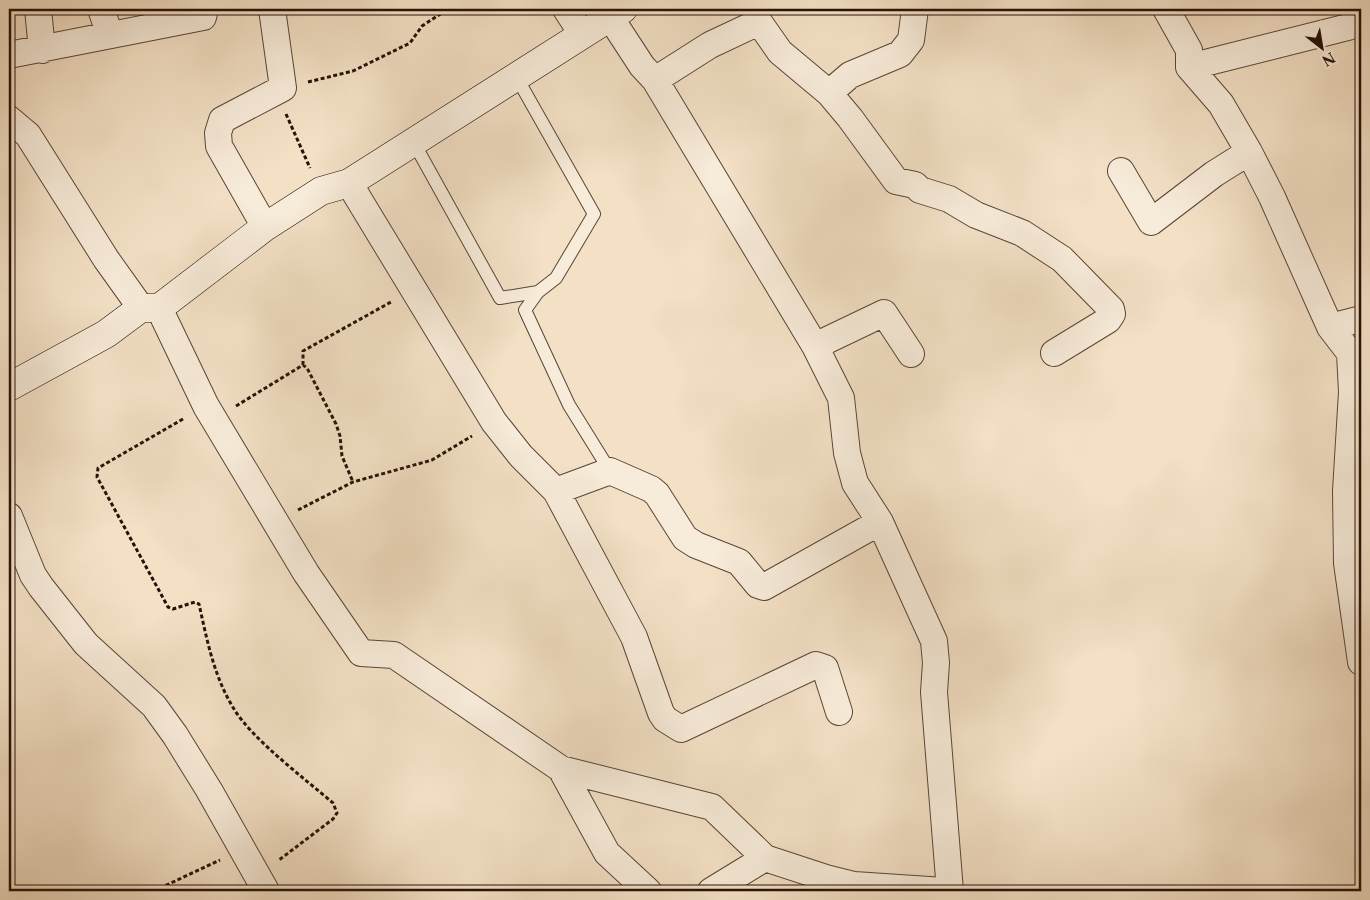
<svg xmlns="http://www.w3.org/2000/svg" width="1370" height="900" viewBox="0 0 1370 900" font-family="'Libre Caslon Text',serif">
  <rect width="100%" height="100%" fill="#f3e0c5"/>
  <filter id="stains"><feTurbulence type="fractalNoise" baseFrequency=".004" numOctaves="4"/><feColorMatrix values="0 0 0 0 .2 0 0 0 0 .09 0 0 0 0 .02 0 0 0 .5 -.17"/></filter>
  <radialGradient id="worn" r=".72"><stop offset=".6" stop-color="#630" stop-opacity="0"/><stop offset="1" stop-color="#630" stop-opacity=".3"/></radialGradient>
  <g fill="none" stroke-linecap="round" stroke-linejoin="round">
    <g stroke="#594538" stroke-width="14">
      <path id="lane" d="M 517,78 L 594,214 L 556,278 L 538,292
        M 414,143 L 500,298 L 538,292 L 525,310 L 569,405 L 610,471"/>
    </g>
    <g stroke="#594538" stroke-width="28">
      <path id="street" d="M 38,9 L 42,50
        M 101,9 L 110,35
        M 566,9 L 582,34
        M 1166,9 L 1189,50 L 1189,67 L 1221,104 L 1249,152 L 1272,197 L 1330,327 L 1350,353 L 1352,392 L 1346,491 L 1347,563 L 1361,662
        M 610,17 L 642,66 L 655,80
        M 9,55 L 203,17 L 205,9
        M 1189,67 L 1348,27 L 1361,20
        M 829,93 L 850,75 L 900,54 L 911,40 L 915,9
        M 9,119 L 28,135 L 106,259 L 141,308
        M 1121,171 L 1151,222 L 1214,174 L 1249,152
        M 349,183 L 494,422 L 521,456 L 556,491 L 634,637 L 661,713 L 665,719 L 681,729 L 816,665 L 825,668 L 839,712
        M 265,227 L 219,146 L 218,133 L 222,120 L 283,88 L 272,9
        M 159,308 L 206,406 L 306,573 L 361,653 L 394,655 L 561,769 L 607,853 L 648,891
        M 1330,327 L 1361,319
        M 815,346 L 884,313 L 911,354
        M 556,491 L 610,471 L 651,489 L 657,494 L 685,538 L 696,545 L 739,562 L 758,585 L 764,587 L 880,522
        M 9,516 L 33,575 L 41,587 L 86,644 L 154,706 L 175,735 L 209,790 L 266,891
        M 561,769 L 712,807 L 765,858
        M 711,891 L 765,858 L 826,878 L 854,885 L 944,891
        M 950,891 L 934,692 L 936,663 L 934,641 L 880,522 L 855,483 L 847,453 L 841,398 L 815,346 L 655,80 L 710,45 L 759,22 L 780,52 L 829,93 L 850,118 L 896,181 L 915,185 L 920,190 L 949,199 L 976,215 L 1022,233 L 1062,259 L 1111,309 L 1112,314 L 1108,320 L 1054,353"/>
    </g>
    <g stroke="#261109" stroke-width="29">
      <path id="secondary" d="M 9,387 L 106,334 L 141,308 L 159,308 L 265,227 L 321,191 L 349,183 L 623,9"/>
    </g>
    <path stroke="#261109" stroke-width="3" stroke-dasharray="4 2.5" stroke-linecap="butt" d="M 308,82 L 353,71 L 410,43 L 422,26 L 448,9
      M 286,114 L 310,168
      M 303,365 L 303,351 L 391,302
      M 236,406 L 303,365 L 307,368 L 336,424 L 340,436 L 342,456 L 353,482
      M 183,419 L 98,468 L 97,477 L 168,607 L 173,609 L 195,602 L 199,604 C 207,640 214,677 234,709 C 253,740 304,778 333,803 L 337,813 L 333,819 L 279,860
      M 298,510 L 353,482 L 432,460 L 472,436
      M 154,891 L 220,860"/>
    <use href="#lane" stroke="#f7ebd9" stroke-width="12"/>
    <use href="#street" stroke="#f7ebd9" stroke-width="26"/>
    <use href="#secondary" stroke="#f7ebd9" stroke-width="28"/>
  </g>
  <rect width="1370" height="900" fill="none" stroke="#f3e0c5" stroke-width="30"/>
  <rect x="10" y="10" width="1350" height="880" fill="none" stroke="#261109" stroke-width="2.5"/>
  <rect x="15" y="15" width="1340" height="870" fill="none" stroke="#261109"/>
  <g transform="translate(1322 48) rotate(149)" stroke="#f7ebd9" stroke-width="4" paint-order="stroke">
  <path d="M0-4L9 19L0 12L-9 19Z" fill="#261109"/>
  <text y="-8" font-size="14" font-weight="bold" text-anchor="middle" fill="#261109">N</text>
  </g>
  <rect width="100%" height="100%" filter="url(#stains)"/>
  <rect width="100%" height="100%" fill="url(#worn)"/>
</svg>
